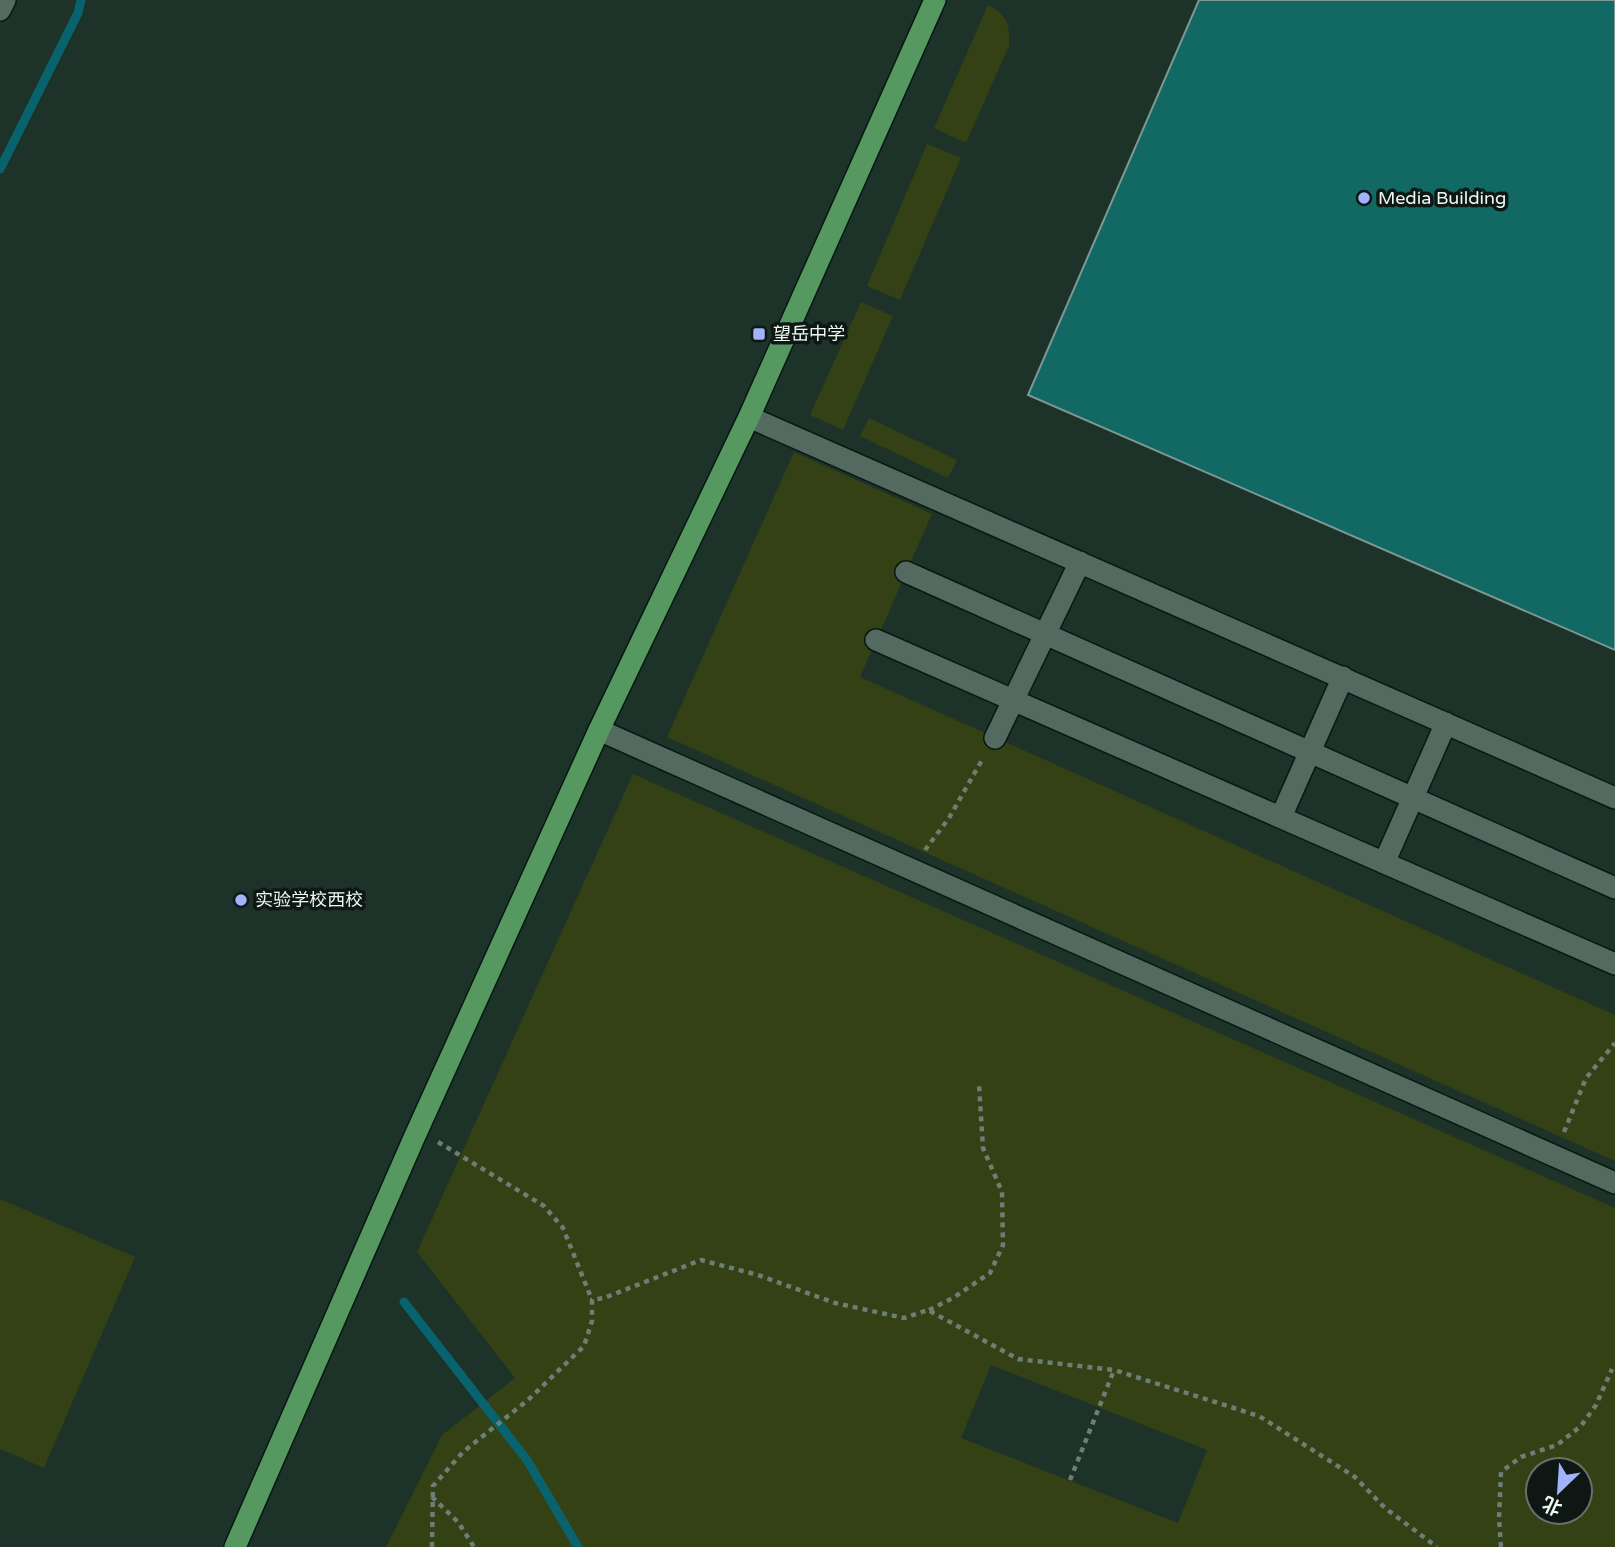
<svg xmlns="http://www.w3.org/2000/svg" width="1615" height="1547" viewBox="0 0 1615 1547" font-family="'Varela Round','Noto Sans SC',sans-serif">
  <rect width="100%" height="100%" fill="#1d3229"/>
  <path fill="#344114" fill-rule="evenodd" d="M 988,5 C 1006,14 1011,26 1009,46 L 966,143 L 934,128 Z
    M 927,144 L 961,158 L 900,300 L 867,286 Z
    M 861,302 L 893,316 L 843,430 L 810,415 Z
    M 869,418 L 957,460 L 948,478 L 860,436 Z
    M 794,452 L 932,514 L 860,677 L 1615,1015 L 1615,1161 L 667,737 Z
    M 633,774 L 1615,1208 L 1615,1547 L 386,1547 L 442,1435 L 515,1378 L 417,1252 ZM 991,1365 L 1207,1450 L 1178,1523 L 961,1438 ZM 1538,1470 L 1580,1470 L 1580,1512 L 1538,1512 Z
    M 0,1199 L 135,1257 L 44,1468 L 0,1449 Z"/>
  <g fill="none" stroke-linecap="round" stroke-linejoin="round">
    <path stroke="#08636f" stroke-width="9" d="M 0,169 L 78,13 L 81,0
      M 404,1302 L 527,1460 L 578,1547"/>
  </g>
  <path fill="#126964" stroke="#7d9895" stroke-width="2" d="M 1199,0 L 1615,0 L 1615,650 L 1028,395 Z"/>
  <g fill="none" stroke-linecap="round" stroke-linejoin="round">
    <g stroke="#061912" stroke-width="24">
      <path id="minor" d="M 0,10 L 5,0
        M 749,417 L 1615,798
        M 906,572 L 1615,888
        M 876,640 L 1615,964
        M 599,730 L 1615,1183
        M 995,738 L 1080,562
        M 1281,817 L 1343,677
        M 1384,863 L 1446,723"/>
    </g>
    <g stroke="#061912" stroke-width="24">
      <path id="major" d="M 235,1547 L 414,1138 L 599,730 L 749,417 L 935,0"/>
    </g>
    <path stroke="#6c7e76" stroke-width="4.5" stroke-dasharray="5 5" stroke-linecap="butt" d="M 925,850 L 949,818 L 982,760
      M 1564,1132 L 1586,1078 L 1615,1043
      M 438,1142 L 544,1206 L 563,1228 L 592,1300
      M 929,1310 L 953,1298 L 990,1273 L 1003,1245 L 1002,1192 L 983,1148 L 979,1084
      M 1070,1480 L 1114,1370
      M 432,1497 L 458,1522 L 474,1547
      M 432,1547 L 433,1486 L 463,1452 L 528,1400 L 584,1346 L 592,1321 L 592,1300 L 604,1298 L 701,1260 L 758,1275 L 835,1303 L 904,1318 L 928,1310 L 1018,1359 L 1114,1370 L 1259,1416 L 1355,1477 L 1385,1508 L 1437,1547
      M 1501,1547 L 1499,1518 L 1501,1472 L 1521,1457 L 1557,1445 L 1581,1426 L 1596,1405 L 1612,1369"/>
    <use href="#minor" stroke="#546a61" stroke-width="21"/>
    <use href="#major" stroke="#569960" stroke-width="21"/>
  </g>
  <g fill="#a2b2fd" stroke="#0e1714" stroke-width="2.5">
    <circle cx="1364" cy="198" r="7"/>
    <rect x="752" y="327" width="14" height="14" rx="3.5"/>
    <circle cx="241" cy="900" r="7"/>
  </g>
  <g text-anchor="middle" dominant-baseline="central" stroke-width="7" stroke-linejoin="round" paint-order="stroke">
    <g font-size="18" fill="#ecf8f2" stroke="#0e1714" text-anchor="start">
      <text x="1378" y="198">Media Building</text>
      <text x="773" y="334">望岳中学</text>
      <text x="255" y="900">实验学校西校</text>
    </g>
  </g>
  <g transform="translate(1559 1491) rotate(205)"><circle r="33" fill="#0e1714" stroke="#67716d" stroke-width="2"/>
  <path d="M0-5L12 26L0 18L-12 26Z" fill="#a2b2fd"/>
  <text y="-10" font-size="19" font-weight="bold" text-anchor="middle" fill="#ecf8f2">北</text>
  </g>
</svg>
